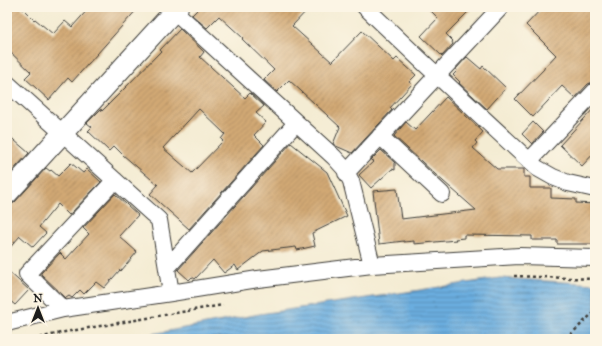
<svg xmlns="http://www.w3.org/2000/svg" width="602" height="346" viewBox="0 0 602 346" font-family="'IM FELL Great Primer',serif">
  <defs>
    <pattern id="water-rules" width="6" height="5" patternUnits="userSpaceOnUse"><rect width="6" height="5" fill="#6aaddf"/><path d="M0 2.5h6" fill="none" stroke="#568cb4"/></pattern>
    <pattern id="building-hatch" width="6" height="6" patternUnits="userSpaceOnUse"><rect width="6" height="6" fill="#d2a974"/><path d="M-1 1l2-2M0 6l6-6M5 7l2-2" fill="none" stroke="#aa895e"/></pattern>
  </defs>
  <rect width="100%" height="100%" fill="#fcf5e5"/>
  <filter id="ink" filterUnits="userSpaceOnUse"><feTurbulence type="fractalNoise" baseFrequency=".025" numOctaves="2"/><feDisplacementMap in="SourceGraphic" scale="8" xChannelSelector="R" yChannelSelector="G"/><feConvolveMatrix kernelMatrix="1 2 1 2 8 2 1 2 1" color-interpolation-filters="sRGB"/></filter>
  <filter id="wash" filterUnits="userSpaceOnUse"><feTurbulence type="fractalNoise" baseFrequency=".012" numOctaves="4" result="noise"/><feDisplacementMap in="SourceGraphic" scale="16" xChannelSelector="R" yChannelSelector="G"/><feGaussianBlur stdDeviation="0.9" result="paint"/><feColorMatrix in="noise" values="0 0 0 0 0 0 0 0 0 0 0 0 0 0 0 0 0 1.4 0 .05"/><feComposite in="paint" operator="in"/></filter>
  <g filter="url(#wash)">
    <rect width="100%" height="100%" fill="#f4ecd3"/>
    <path fill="url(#water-rules)" stroke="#43647e" d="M 500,278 L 595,284 L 595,339 L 125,339 L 260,314 Z"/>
    <g id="blocks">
      <path fill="url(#building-hatch)" fill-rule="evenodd" d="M 7,7 L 21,7 L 34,20 L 35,19 L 53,34 L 65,21 L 72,27 L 90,7 L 139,7 L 72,82 L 68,78 L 49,100 L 25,78 L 31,72 L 7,49 Z
        M 200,7 L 310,7 L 292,26 L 332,62 L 362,31 L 394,61 L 397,58 L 416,75 L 409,82 L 412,84 L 390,108 L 392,110 L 352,153 L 336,146 L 333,144 L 340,127 L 289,80 L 277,92 L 264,80 L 274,70 L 242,39 L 243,38 L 219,16 L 207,28 L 192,15 Z
        M 427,7 L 473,7 L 446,34 L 453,41 L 452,42 L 453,44 L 442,56 L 421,36 L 438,18 Z
        M 543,7 L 595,7 L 595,81 L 588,84 L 575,98 L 562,86 L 533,117 L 515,99 L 544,69 L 544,68 L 556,55 L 526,25 Z
        M 180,29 L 204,52 L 200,57 L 245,98 L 250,93 L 264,106 L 256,113 L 266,122 L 254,135 L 264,145 L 189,229 L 150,194 L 158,185 L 123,155 L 114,146 L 109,151 L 88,131 L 92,127 L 87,123 L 101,109 L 102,111 L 124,89 L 161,51 L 160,50 ZM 199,109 L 225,134 L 221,139 L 223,141 L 192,173 L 163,148 Z
        M 467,57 L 481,69 L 483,66 L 506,88 L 487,109 L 459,83 L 460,82 L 453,75 L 457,71 L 456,69 Z
        M 446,97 L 483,132 L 475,141 L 477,143 L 473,148 L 497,169 L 524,169 L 524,177 L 530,177 L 530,188 L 551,188 L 551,198 L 576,199 L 576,203 L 595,204 L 595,244 L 557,244 L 557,240 L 532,240 L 532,236 L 464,235 L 464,238 L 455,239 L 456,240 L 414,244 L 414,241 L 404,242 L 404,241 L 379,244 L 373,191 L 397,189 L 401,219 L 476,210 L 435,174 L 394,136 L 406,122 L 415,130 Z
        M 595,107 L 595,152 L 582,166 L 560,145 Z
        M 533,122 L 543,132 L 532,144 L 522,134 Z
        M 7,134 L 29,153 L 7,177 Z
        M 291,143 L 327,172 L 347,216 L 312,233 L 315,246 L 297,250 L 296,247 L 263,251 L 238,270 L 235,265 L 224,273 L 213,260 L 195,279 L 192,277 L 189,280 L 178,270 Z
        M 381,150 L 395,163 L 395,170 L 392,169 L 371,188 L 359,175 L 374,161 L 371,160 Z
        M 71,163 L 83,173 L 87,169 L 101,182 L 69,215 L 58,204 L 39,227 L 46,233 L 33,247 L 20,236 L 7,251 L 7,205 L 11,205 L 15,202 L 46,168 L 50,171 L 51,170 L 58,176 Z
        M 115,194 L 138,215 L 119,236 L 137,252 L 121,271 L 120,270 L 104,288 L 96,282 L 84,294 L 80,290 L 72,298 L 69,296 L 66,298 L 41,274 L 41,273 L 60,253 L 66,259 L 89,234 L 83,228 Z
        M 7,270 L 29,290 L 15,305 L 7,298 Z"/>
    </g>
  </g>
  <g filter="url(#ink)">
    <use href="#blocks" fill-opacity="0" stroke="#3c3b37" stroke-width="1"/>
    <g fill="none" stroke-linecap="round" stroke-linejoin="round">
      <g stroke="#3c3b37" stroke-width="18">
        <path id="minor" d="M 170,7 L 334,157 L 344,168 L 351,181 L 372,265
          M 365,7 L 427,66 L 537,168 L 553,177 L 568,183 L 595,189
          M 7,83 L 159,220 L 171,293
          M 380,136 L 442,194
          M 529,161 L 595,91
          M 346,173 L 501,7
          M 167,268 L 296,123
          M 63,309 L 27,274 L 115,180
          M 7,323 L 63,309 L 171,293 L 258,279 L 372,265 L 519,256 L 595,258"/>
      </g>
      <g stroke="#3c3b37" stroke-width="22">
        <path id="tertiary" d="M 7,194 L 178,7"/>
      </g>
      <path stroke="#3c3b37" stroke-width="2.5" stroke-dasharray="3 3" stroke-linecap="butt" d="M 514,276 L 595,279
        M 34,339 L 65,332 L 223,305
        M 566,339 L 595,311"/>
      <use href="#minor" stroke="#fff" stroke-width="16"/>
      <use href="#tertiary" stroke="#fff" stroke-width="20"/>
    </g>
  </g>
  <rect width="602" height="346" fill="none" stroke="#fcf5e5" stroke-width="24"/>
  <g transform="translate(38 308)" stroke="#fcf5e5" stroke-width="3" paint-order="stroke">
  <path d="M0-3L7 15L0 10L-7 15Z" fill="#1c1c1c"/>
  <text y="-6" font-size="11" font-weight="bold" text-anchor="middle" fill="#1c1c1c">N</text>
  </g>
</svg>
